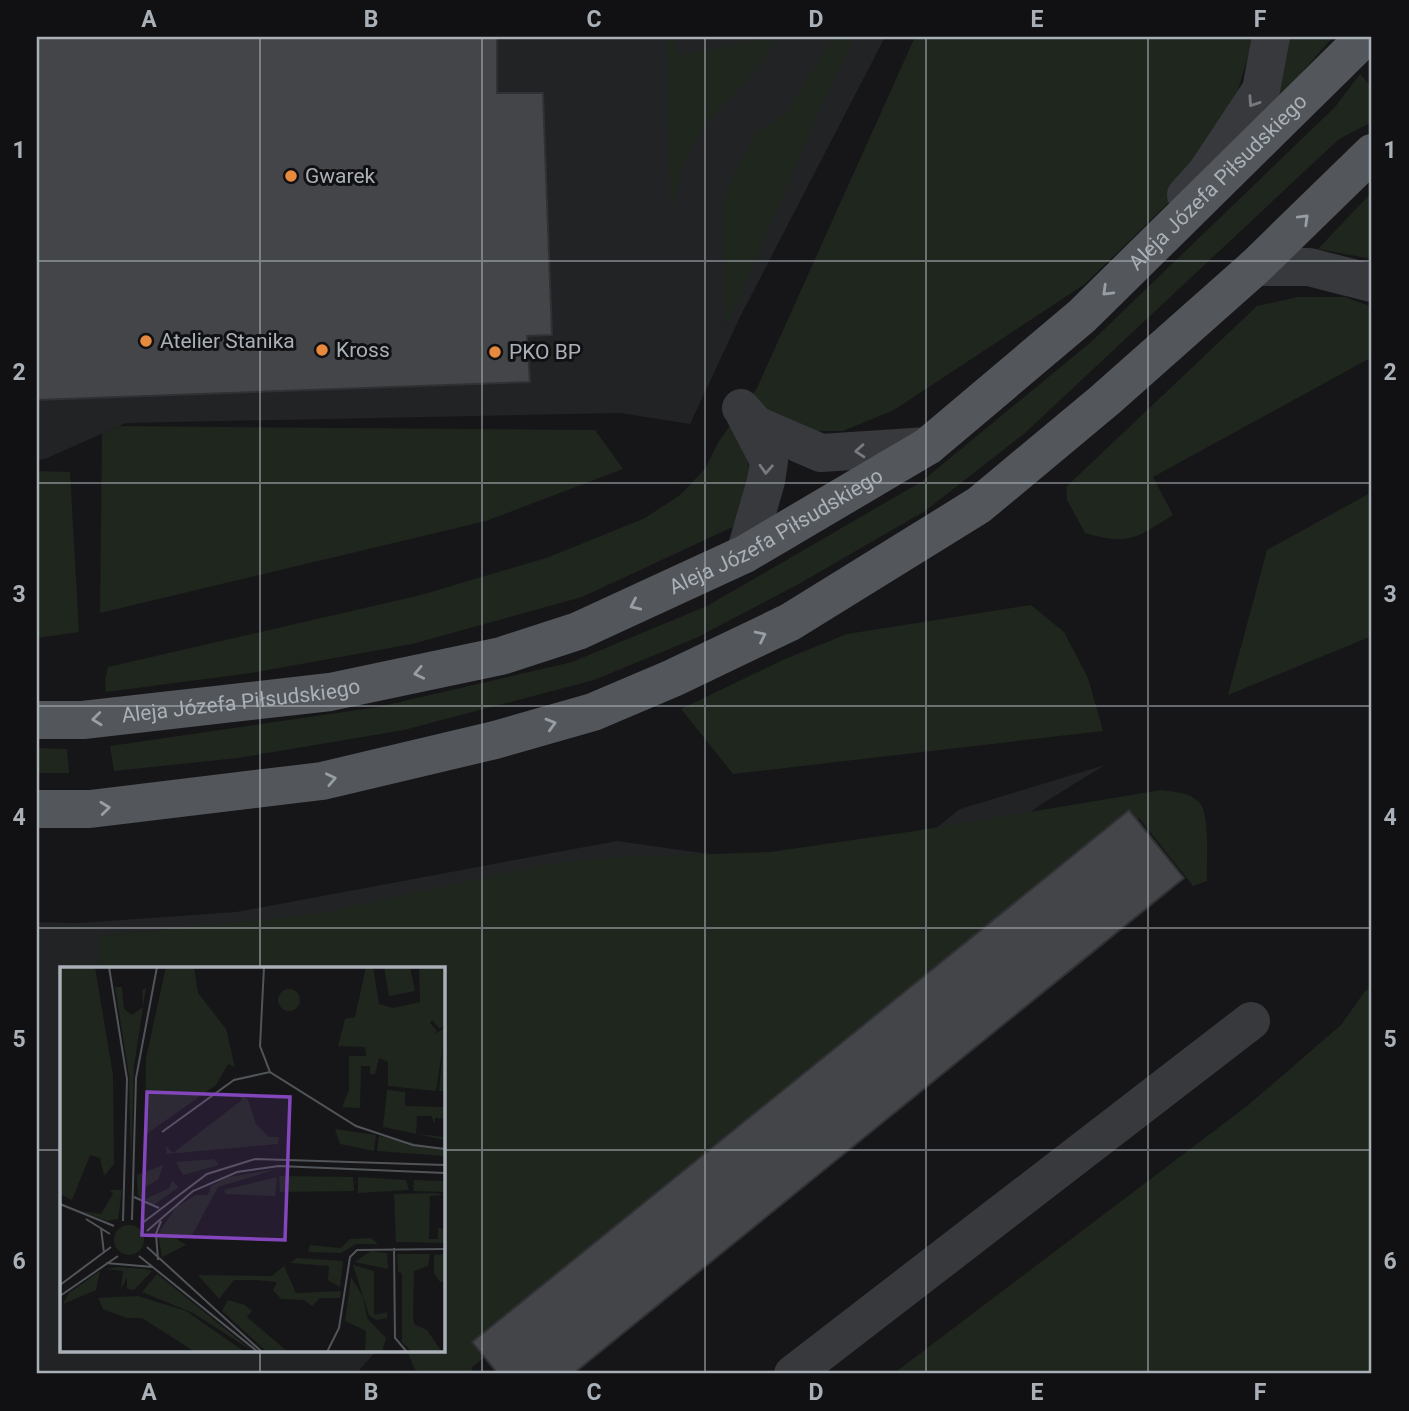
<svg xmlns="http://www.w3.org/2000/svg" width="1409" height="1411" viewBox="0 0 1409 1411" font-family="Roboto,sans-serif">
  <rect width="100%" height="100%" fill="#161618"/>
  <path fill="#222325" d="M 37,37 L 885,37 L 740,317 L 690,424 L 620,413 L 126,423 L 45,459 L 37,460 Z
    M 1105,765 L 1040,805 L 844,957 L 443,968 L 61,968 L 61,1350 L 377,1350 L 356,1374 L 37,1374 L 37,922 L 78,923 L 236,912 L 617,841 L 765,862 L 921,840 L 960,809 Z"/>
  <path fill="#1f261e" d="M 666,37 L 674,37 L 678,56 L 767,37 L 778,37 L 758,67 L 700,132 L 682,168 L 671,218 Z
    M 834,37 L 854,37 L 816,119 L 726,328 L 723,206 L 732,176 L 757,132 L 787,112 Z
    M 915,37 L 1254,37 L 1230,116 L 1190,182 L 1085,284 L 894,410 L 843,431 L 809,431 L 747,457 L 750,478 L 735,526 L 582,597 L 412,644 L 251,673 L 106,692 L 105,679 L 108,667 L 421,595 L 549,557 L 645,518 L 680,495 L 705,469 L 719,441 L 757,388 Z
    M 1290,37 L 1332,38 L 1271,108 L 1283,73 Z
    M 1360,74 L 1372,87 L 1372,122 L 1339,139 L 1025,433 L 925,511 L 797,585 L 696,638 L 594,680 L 404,730 L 238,758 L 114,771 L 110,746 L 378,707 L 572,662 L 707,606 L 921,482 L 1091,342 L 1335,107 Z
    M 1372,192 L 1372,259 L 1318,249 Z
    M 1298,297 L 1345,297 L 1372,307 L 1372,357 L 1153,477 L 1173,515 C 1136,538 1129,546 1085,533 L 1067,500 L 1066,487 L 1257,306 Z
    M 119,426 L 595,430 L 623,469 L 486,521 L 100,613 L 102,434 Z
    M 37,471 L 70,472 L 79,632 L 37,638 Z
    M 1372,492 L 1372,636 L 1228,695 L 1267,550 Z
    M 1031,605 L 1064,632 L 1088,678 L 1103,731 L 733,774 L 681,709 L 785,659 L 847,634 Z
    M 37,748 L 67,749 L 69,773 L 37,773 Z
    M 1161,790 C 1174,792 1189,792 1199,802 C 1211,815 1206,863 1207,881 L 1193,886 L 1139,818 L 471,1368 L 476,1374 L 420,1374 L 414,1368 L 407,1350 L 443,1350 L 443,968 L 98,968 L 100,936 L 316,914 L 553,863 L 620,857 L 770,852 L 915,831 Z
    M 1372,989 L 1372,1374 L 893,1374 L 1247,1106 L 1341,1025 L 1365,991 Z"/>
  <path fill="#434548" stroke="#303134" stroke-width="2" d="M 37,37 L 497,37 L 497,93 L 543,93 L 552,335 L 527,336 L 530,382 L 37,400 Z
    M 1129,810 L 1184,878 L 573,1374 L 498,1374 L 472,1342 Z"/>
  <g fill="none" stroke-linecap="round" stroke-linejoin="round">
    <path stroke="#37393d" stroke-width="38" d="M 1186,195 L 1206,173 L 1261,90 L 1271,37
      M 1255,267 L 1309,267 L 1372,283
      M 741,408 L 756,425 L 821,453 L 928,446
      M 744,413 L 769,461 L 766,481 L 745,554
      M 793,1374 L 1251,1021"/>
    <g stroke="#53575b" stroke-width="38">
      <path id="s1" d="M 37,720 L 83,720 L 330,692 L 501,656 L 578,631 L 745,554 L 928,446 L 1082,316 L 1365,37"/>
      <path d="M 37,809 L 90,809 L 322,781 L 495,740 L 593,712 L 673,678 L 790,622 L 979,505 L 1105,400 L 1255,267 L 1372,153"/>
    </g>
  </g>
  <defs><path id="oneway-chevron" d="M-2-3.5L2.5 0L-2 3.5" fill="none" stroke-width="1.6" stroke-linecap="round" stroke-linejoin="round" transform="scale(1.75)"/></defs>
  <g stroke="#767a80">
    <use href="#oneway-chevron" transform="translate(1253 102) rotate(124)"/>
    <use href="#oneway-chevron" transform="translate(860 451) rotate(176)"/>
    <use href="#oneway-chevron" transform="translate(766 469) rotate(93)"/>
  </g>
  <g stroke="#989ea5">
    <use href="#oneway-chevron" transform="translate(1304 219) rotate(-44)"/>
    <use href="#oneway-chevron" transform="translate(1107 291) rotate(136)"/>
    <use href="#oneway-chevron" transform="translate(635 605) rotate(155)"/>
    <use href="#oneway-chevron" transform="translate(761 636) rotate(-26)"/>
    <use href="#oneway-chevron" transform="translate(419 673) rotate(168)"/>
    <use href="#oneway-chevron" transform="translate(97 719) rotate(174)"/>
    <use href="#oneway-chevron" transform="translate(551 724) rotate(-16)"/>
    <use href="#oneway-chevron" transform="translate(331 779) rotate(-12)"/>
    <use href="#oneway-chevron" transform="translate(105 808) rotate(-6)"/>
  </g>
  <path fill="none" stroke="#a9b0b7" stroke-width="2" stroke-opacity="0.55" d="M 260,37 L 260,968M 482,37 L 482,1374M 705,37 L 705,1374M 926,37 L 926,1374M 1148,37 L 1148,1374M 37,261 L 1372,261M 37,483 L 1372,483M 37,706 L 1372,706M 37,928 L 1372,928M 37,1150 L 61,1150M 443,1150 L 1372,1150M 260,1350 L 260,1374"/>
  <g fill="#e88a3e" stroke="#111113" stroke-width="2.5">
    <circle cx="291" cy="176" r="7"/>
    <circle cx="146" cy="341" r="7"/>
    <circle cx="322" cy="350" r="7"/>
    <circle cx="495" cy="352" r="7"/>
  </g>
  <g text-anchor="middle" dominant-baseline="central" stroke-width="6" stroke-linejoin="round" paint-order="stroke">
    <g font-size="21" fill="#a9b0b7" stroke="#111113" text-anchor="start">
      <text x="305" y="176">Gwarek</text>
      <text x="160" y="341">Atelier Stanika</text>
      <text x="336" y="350">Kross</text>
      <text x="509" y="352">PKO BP</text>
    </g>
    <g font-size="21" fill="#a9b0b7" stroke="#111113">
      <text stroke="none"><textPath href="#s1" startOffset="1339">Aleja Józefa Piłsudskiego</textPath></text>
      <text stroke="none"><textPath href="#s1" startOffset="772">Aleja Józefa Piłsudskiego</textPath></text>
      <text stroke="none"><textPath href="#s1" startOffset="205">Aleja Józefa Piłsudskiego</textPath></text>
    </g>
  </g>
  <g transform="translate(60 967)">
    <rect width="385" height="385" fill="#161618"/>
    <path d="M 0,0 L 35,0 L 53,108 L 54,197 L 44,209 L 40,191 L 30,188 L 12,233 L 0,227 ZM 106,0 L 134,0 L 138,26 L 166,62 L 175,100 L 168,97 L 156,118 L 85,168 L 86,91 ZM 306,0 L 313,0 L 319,37 L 333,41 L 360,35 L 359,0 L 385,0 L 385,58 L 380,62 L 372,53 L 370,56 L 377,64 L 374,68 L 385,60 L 385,124 L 379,124 L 383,79 L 376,124 L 328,119 L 328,95 L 319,91 L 315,107 L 310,107 L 310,99 L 301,99 L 300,141 L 282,140 L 289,123 L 289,89 L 306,89 L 305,80 L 278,79 L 285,52 L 295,50 ZM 324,0 L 350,0 L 355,24 L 329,29 ZM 55,20 L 62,20 L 64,42 L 72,48 L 83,40 L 82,23 L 86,21 L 74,99 L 71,201 L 69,109 ZM218 33a11 11 0 1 1 22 0a11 11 0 1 1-22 0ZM 327,123 L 345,125 L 345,139 L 385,140 L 385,152 L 375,151 L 375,157 L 371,149 L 357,149 L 356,167 L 385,170 L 385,173 L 323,160 ZM 177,125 L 188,133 L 196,157 L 209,170 L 219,170 L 218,177 L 106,187 L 106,179 L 113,186 L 182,133 ZM 275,162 L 316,168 L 314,184 L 280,177 ZM 319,169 L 385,183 L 385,189 L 317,184 ZM 154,192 L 159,198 L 123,208 L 116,195 ZM 103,198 L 98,213 L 81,222 L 86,232 L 109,221 L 112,214 L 119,220 L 94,238 L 78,229 L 77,208 ZM 217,202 L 158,220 L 131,270 L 119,267 L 117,272 L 126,278 L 102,290 L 98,267 L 116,240 L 136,228 L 148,228 L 151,219 L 168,210 ZM 219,209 L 293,210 L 294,224 L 220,225 ZM 217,210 L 215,229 L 166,227 L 164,223 ZM 298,210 L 346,213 L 349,223 L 298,226 ZM 354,213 L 384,214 L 385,225 L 353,224 ZM 50,223 L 62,223 L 58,252 L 47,254 L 21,244 L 41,247 L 53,227 ZM 375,226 L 384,228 L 370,229 L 369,272 L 378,272 L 378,261 L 384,262 L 384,276 L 336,275 L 334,227 ZM54 273a15 15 0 1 1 30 0a15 15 0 1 1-30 0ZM 290,272 L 311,271 L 318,277 L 296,277 L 281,286 L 248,285 L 250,278 L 281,281 ZM 311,284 L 327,286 L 328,302 L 294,295 ZM 337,287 L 370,287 L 368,299 L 354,304 L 353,348 L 354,357 L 367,363 L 382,385 L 352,385 L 342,375 L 342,306 L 338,305 ZM 385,287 L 385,315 L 380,315 L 374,306 L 374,288 ZM 237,291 L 283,294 L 280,320 L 268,313 L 269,299 L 230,296 ZM 293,298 L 314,304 L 314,348 L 327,345 L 327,351 L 316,353 L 309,348 ZM 224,299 L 236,326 L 281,324 L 280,331 L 260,331 L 252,339 L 244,333 L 221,332 L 213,323 L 217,315 L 193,313 L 174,313 L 159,332 L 138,308 L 212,309 ZM 58,300 L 85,302 L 92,304 L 74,323 L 67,322 L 67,310 L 61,322 L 63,304 L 46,302 ZM 40,304 L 36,323 L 3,337 L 9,326 ZM 97,307 L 194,385 L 133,346 L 82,325 ZM 291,310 L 303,330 L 307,351 L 326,371 L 322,385 L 305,385 L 306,364 L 285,354 ZM 78,329 L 126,344 L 185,385 L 135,385 L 82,351 L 67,351 L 43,342 L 38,331 ZM 168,333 L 185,338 L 192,344 L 187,350 L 228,385 L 206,384 L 162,344 Z" fill="#1f261e"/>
    <path fill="none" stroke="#515458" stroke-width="2" d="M 49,0 L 67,112 L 63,254M 204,0 L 200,79 L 210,105 L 296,159 L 353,178 L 385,182M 102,165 L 174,113 L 210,105M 74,230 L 99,241M 0,237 L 54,259M 26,252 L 50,267M 72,253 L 76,111 L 97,0M 81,257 L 147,207 L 195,192 L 385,198M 41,261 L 44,286M 87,264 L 133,224 L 177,205 L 219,199 L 385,206M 87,280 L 202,385M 334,281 L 335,371 L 347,385M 79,289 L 198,385M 98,293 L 96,267 L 101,254M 46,296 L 93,300M 0,318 L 51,280M 0,329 L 58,289M 267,385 L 279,361 L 290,290 L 297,283 L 385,282"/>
    <path fill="#8446bd" fill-opacity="0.15" stroke="#8446bd" stroke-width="3.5" d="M 87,125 L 230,130 L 225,273 L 82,268 Z"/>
    <rect width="385" height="385" fill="none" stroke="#a9b0b7" stroke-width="3.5"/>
  </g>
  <rect width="1409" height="1411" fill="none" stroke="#111113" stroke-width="77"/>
  <rect x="38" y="38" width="1332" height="1334" fill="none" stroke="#a9b0b7" stroke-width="2.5"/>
  <g font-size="23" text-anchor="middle" font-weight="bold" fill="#a9b0b7">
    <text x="149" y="27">A</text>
    <text x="371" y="27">B</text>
    <text x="594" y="27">C</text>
    <text x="816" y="27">D</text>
    <text x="1037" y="27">E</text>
    <text x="1260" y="27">F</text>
    <text x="19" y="158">1</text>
    <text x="1390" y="158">1</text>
    <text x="19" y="380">2</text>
    <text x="1390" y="380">2</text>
    <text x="19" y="602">3</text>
    <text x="1390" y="602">3</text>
    <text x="19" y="825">4</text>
    <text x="1390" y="825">4</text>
    <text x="19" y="1047">5</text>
    <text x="1390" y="1047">5</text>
    <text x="19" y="1269">6</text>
    <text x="1390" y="1269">6</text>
    <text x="149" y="1400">A</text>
    <text x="371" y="1400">B</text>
    <text x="594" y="1400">C</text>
    <text x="816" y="1400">D</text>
    <text x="1037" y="1400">E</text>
    <text x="1260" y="1400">F</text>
  </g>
</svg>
